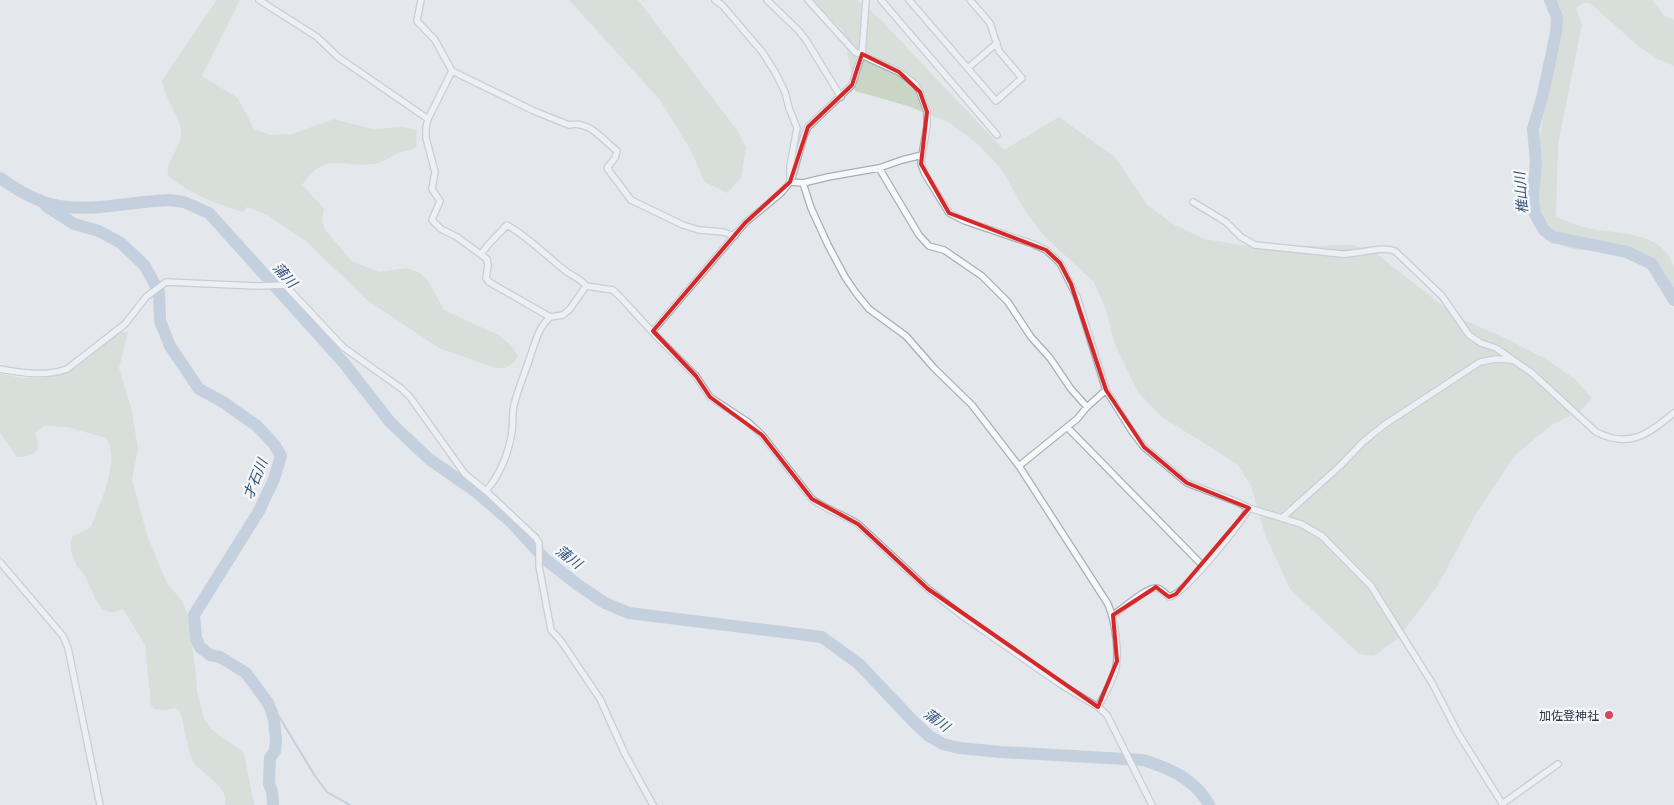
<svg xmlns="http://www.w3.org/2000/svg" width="1674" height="805" viewBox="0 0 1674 805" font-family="Poppins,'Noto Sans JP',sans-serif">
  <rect width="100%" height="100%" fill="#e4e7ec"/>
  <path fill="#c9d6c5" d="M 217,0 L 240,0 L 202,76 L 238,98 L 254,129 L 270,135 L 292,134 L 334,119 L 373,129 L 401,127 L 417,130 L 416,147 C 410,151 405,151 398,153 C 390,157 382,163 374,164 C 337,168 328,150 302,185 L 324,208 L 322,220 L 325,230 L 352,261 L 379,272 L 407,268 L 418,272 L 427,279 L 444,310 L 498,335 L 512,346 L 518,356 L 514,363 L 505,368 L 495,368 L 439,348 L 367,300 L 307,242 L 267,215 L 247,207 L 243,212 C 214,203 192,195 168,176 C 165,160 180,150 181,135 C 183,120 164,99 162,80 Z
    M 569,0 L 638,0 L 737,130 L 746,147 L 741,178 L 727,193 L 705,182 L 690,149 L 660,100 Z
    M 812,0 L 857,0 L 878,17 L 1004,150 L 1059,117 L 1115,157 L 1146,204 L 1173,224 L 1204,239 L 1255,247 L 1352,245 L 1373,251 L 1457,317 L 1505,338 L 1544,358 L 1575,379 L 1592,398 L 1581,410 L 1550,426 L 1514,456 L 1477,512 L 1437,587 L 1397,639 L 1374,656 L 1359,654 L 1290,589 L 1265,535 L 1251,486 L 1237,464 L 1162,417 L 1138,392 L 1115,345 L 1106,310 L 1094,282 L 1045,237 L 1026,212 L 1002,170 L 979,145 L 950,123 L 908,106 L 855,91 L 843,31 Z
    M 1555,0 L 1652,0 L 1665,16 L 1674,20 L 1674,66 L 1658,59 L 1638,46 L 1590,3 L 1583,3 L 1576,8 L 1582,25 L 1558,145 L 1556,217 C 1568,222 1581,227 1593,229 C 1623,235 1663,231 1674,268 C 1674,275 1674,286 1674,294 C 1657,240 1625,251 1578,250 C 1551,245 1541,234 1534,208 L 1541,128 L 1562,32 L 1562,20 Z
    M 128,332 L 119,368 L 132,411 L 138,449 L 132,480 L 148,538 L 167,583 L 182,601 L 189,618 L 196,675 L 197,691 L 204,719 L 211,729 L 244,753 L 254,805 L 225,805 C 229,786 204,776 194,763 C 189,756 183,722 180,711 L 175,708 L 165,710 L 154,709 L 151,705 L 145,645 L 123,609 L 112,613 L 102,609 L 96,600 L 85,576 L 77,566 L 71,552 L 71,541 L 73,536 L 88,529 L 91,526 C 100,503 121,461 106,438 L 67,427 L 44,426 L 35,433 C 42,451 36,456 17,457 L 0,433 L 0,373 C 36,384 65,378 93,354 C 100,348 108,338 117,334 C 120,332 125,332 128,332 Z"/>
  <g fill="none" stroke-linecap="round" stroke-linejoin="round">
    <path stroke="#9fb4cc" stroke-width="2" d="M 272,712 L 280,718 L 315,776 L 327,792 L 350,805"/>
    <path stroke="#9fb4cc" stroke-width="12" d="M 1550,0 L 1557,17 L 1556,33 L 1543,94 L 1533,129 L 1536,162 L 1533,197 L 1535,214 L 1544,230 L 1553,237 L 1627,252 L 1652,264 L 1674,300
      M 0,178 C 17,190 38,203 59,206 C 94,212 134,201 170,200 L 184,202 L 209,213 L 344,363 L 390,422 L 429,459 L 475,491 L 511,522 L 545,559 L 578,585 L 605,603 L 629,613 L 822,637 L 859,664 L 913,721 L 929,736 L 943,744 L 959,748 L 1001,752 L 1143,760 C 1169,768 1195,779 1209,805
      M 46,206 L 74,224 L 99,231 L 121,243 L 145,266 L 159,292 L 160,321 L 170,346 L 199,389 L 223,402 L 257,426 L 274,444 L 281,456 L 274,479 L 259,511 L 194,615 L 196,638 L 200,647 L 210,655 L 220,657 L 246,673 L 268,703 L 271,710 L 274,719 L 276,740 L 275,751 L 270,758 L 269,784 L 272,791 L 273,805"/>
    <g stroke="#a9aeb7" stroke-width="8">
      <path id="minor" d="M 259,0 L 317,37 L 338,57 L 428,119
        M 421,0 L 417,21 L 435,40 L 452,71 L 534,111 L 569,125 C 589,120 603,140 617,151 L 615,158 L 607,168 L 631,200 L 683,225 L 699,230 L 723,232 L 735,236
        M 715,0 L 723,6 L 763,53 L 775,72 L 785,92 L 789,108 L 797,128 L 790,166 L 790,182
        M 767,0 L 798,30 L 806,40 L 841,97
        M 808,0 L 855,52 L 899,72 L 915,84 L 920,92 L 927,112 L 927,126 L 922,155 L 921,164 L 925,174 L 949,213 L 965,221 L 1033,244 L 1046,250 L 1060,263 L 1077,297 L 1106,390 L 1131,430 L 1144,447 L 1187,483 L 1237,502 L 1249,508 L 1301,524 L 1322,536 L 1371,586 L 1432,683 L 1458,733 L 1503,805
        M 881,0 L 997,135
        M 909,0 L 996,101 L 1022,78 L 999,51 L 990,23 L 970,0
        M 968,68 L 997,43
        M 452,71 L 428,119 L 426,128 L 426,138 L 435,172 L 432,189 L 440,201 L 432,220 L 441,229 L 457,237 L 487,259 L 488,266 L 486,278 L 489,282 L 550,317 L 563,315 L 570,309 L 586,286 L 613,290 L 623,300 L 657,337 L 696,376 L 710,397 L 748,422 L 762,435 L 812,499 C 826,510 843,514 858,524 L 928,589 L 964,617 L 1060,684 L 1098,707 L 1107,715 L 1152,805
        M 879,168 L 919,235 L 929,246 L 944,250 L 982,276 L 1008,302 L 1031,337 L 1050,358 L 1071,389 L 1087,407
        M 792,178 L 804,136 L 808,127 L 852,85 L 862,54 L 866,0
        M 803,183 L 811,208 L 828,245 L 845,277 L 856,293 L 869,309 L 906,336 L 934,368 L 972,405 L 1019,466 L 1108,604 C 1115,621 1120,654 1115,671 C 1111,684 1104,696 1098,707
        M 1193,202 L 1226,222 L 1241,237 L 1255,245 L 1342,254 C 1359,254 1380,246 1395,251 L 1442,296 L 1469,335 L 1481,343 L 1496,348 L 1532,373 L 1596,432 C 1630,449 1648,434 1674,413
        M 481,254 L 488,245 L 507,225 C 531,239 546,256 567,272 C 574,277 581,279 586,286
        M 653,331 L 745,223 L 781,193 L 790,182 L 803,183 L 828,177 L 879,168 L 902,160 L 922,155
        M 0,369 C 23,373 45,377 67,369 L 125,324 L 146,297 L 166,282 L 258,286 L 285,285 L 343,347 L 402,389 L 410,397 L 465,474 L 486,491 L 536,538 L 539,543 L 539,566 L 551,630 L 561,641 L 600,699 L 625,754 L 653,805
        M 1067,427 L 1203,566
        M 1019,466 L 1077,419 L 1087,407 L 1106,390
        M 486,491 C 500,475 509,452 512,432 C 513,423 512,413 514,405 C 518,388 526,371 531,354 C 536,340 539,327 550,317
        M 1282,518 L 1340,466 L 1363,442 L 1384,425 L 1480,362 L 1496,359 L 1511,360
        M 0,562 L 63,636 L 68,648 L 100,805
        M 1113,615 C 1121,610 1147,587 1156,588 C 1161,588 1166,594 1169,597 C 1185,594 1240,524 1249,508
        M 1502,804 L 1558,764"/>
    </g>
    <use href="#minor" stroke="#f7f8fa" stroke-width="5.5"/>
  </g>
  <path d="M0 0H1674V805H0ZM 862,54 L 899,72 L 920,92 L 927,112 L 921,164 L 949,213 L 1046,250 L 1060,263 L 1071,284 L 1106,390 L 1144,447 L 1187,483 L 1249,508 L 1176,594 L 1169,597 L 1156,587 L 1113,615 L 1117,661 L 1098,707 L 928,589 L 858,524 L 812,499 L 762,435 L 710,397 L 696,376 L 653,331 L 745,223 L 790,182 L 808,127 L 852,85 Z" fill="#e4e7ec" fill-opacity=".55" fill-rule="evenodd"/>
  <path fill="none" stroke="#d62828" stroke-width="4" stroke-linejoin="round" d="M 862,54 L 899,72 L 920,92 L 927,112 L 921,164 L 949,213 L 1046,250 L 1060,263 L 1071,284 L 1106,390 L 1144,447 L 1187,483 L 1249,508 L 1176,594 L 1169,597 L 1156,587 L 1113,615 L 1117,661 L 1098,707 L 928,589 L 858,524 L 812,499 L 762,435 L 710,397 L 696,376 L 653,331 L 745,223 L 790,182 L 808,127 L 852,85 Z"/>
  <circle fill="#d1495b" stroke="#f4f6f9" stroke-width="2" cx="1609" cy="715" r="5"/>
  <g text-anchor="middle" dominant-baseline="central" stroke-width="5" stroke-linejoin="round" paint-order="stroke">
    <g font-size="12" fill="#2b3445" stroke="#f4f6f9" text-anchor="end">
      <text x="1599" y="715">加佐登神社</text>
    </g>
    <g font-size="14" font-style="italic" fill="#34527a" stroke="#f4f6f9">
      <text transform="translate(1521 193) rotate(-94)">椎山川</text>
      <text transform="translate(285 275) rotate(48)">蒲川</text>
      <text transform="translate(255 479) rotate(-68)">才石川</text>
      <text transform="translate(569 557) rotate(37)">蒲川</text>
      <text transform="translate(937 720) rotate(36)">蒲川</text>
    </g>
  </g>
</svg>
